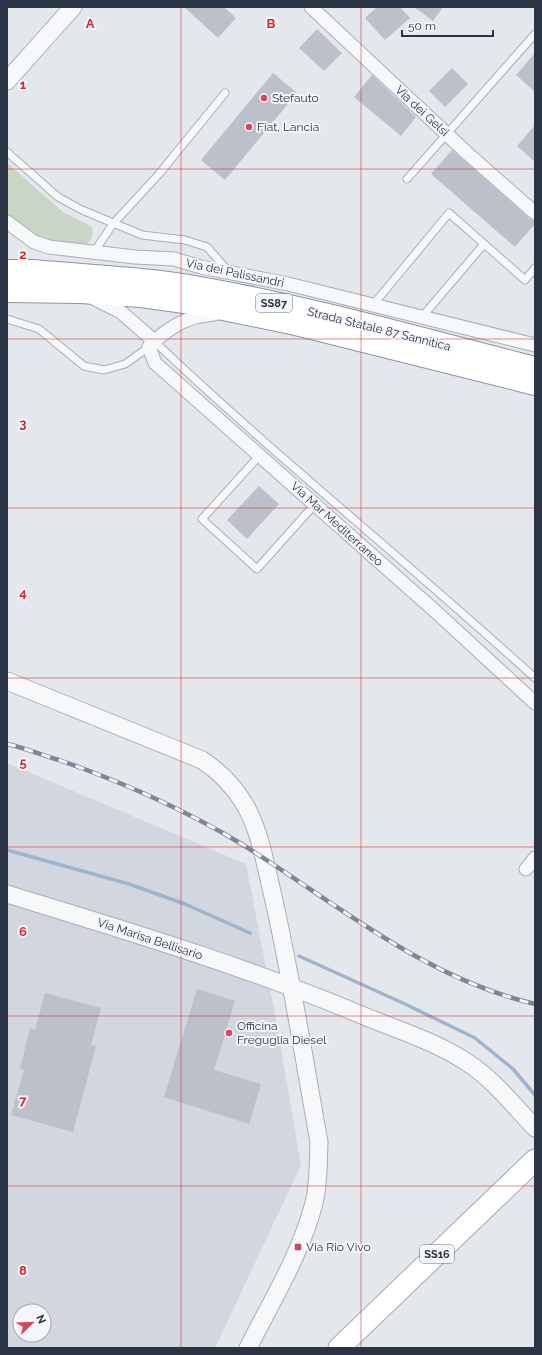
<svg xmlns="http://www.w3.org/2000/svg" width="542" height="1355" viewBox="0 0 542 1355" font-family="Raleway,sans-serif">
  <rect width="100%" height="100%" fill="#e4e7ec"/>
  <path fill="#d2d6de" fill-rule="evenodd" d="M 7,763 L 246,864 L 277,1025 L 301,1165 L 215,1348 L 7,1348 ZM 20,1311 L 44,1311 L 44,1335 L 20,1335 Z"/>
  <path fill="#c9d6c5" d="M 7,163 L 63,212 L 92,227 L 93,235 L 89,242 L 82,246 L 43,240 L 27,232 L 7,215 Z"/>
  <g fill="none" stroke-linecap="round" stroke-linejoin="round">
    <path stroke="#9fb4cc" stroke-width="3.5" d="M 7,850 L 129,884 L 185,904 L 250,933
      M 299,956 L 405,1004 L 475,1038 L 513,1069 L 535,1095"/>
  </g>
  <path fill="#bbc0ca" d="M 184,7 L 224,7 L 236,18 L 218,38 Z
    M 377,7 L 400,7 L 410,18 L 385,40 L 365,18 Z
    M 414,7 L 443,7 L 433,21 Z
    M 317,29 L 342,53 L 324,71 L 299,48 Z
    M 535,53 L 535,92 L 516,75 Z
    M 452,68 L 468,84 L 445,107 L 429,91 Z
    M 273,73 L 297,93 L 225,180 L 201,160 Z
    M 372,75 L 416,117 L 401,136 L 354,97 Z
    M 535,125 L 535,162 L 517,146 Z
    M 452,150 L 530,219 L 535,221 L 535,224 L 515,247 L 431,174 Z
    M 259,486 L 279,504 L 247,539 L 227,520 Z
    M 197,989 L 235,1001 L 214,1070 L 261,1084 L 249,1124 L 164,1097 Z
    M 45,993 L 101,1008 L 91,1045 L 96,1046 L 73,1132 L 11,1115 L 24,1070 L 20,1069 L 30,1028 L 35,1030 Z"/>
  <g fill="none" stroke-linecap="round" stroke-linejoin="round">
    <g stroke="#a9aeb7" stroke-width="9">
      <path id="service" d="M 7,152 L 58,197 L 82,210 L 142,235 L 185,240 L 207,247 L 229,272
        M 407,179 L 535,34
        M 94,252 L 113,224 L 159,174 L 225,93
        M 373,305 L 449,213 L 525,280 L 535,268
        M 422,317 L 484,244
        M 7,319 L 39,329 L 84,366 L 104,370 L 125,364 L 149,347
        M 154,341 C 277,458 410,564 535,678
        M 260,455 L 202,519 L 257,569 L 315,504"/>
    </g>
    <g stroke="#a9aeb7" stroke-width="15">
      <path id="minor" d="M 311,7 L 467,153 L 535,213
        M 7,222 L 34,242 L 49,247 L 135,257 L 174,259 L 201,267 L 288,284 L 535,345
        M 93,298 L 121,312 L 154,341
        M 221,312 C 213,315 205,315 196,317 C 179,321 161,334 149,347 L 155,363 L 435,611 L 535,703
        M 526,869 L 535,858"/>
    </g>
    <g stroke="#a9aeb7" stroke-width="19">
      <path id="tertiary" d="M 7,81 L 73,7
        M 7,681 L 202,760 C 220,772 234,786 245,805 C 260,831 265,863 272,892 C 291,974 304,1059 319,1142 C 318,1163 319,1184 314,1203 C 301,1254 271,1302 248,1348
        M 7,894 C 127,931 248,967 364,1016 C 398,1030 437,1042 468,1063 C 494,1080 514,1106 535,1128"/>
    </g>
    <g stroke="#a3abb8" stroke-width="23">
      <path id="primary" d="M 339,1348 L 535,1160"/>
    </g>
    <g stroke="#8b94a3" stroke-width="24">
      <path id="trunk" d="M 7,271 L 32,271 C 88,276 145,278 200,288 C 313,308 424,340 535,368
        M 7,291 L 81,292 L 141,296 L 199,304 L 296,324 L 535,384"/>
    </g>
    <use href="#service" stroke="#f7f8fa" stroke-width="7"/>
    <use href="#minor" stroke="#f7f8fa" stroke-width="13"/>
    <use href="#tertiary" stroke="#f7f8fa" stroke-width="17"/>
    <use href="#primary" stroke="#fff" stroke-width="21"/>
    <use href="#trunk" stroke="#fff" stroke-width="22"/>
    <g stroke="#7d8696" stroke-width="4.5">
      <path id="rail" d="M 7,744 C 25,748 42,755 59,760 C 122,782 183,809 240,843 C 335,902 423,978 535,1004"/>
    </g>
    <use href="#rail" stroke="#f4f6f9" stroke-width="3" stroke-dasharray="9" stroke-linecap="butt"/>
  </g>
  <path fill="none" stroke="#d62828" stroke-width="1" stroke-opacity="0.55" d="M 181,7 L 181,1348M 361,7 L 361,1348M 7,169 L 535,169M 7,339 L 535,339M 7,508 L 535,508M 7,678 L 535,678M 7,847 L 535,847M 7,1016 L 535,1016M 7,1186 L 535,1186"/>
  <g fill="#d1495b" stroke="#f4f6f9" stroke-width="1.5">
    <circle cx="264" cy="98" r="4"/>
    <circle cx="249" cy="127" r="4"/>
    <circle cx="229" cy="1033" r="4"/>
    <rect x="294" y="1243" width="8" height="8" rx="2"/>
  </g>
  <g text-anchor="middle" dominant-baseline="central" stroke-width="4" stroke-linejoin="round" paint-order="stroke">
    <g fill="#f4f6f9" stroke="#676e7b" stroke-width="1">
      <rect x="256" y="294" width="36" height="18" rx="3"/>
      <rect x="420" y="1245" width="34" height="18" rx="3"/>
    </g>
    <g font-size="11" font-weight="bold" fill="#2b3445">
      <text x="274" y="303">SS87</text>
      <text x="437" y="1254">SS16</text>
    </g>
    <g font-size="12" fill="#2b3445" stroke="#f4f6f9" text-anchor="start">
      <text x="272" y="98">Stefauto</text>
      <text x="257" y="127">Fiat, Lancia</text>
      <text x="237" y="1026">Officina<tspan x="237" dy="14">Freguglia Diesel</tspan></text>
      <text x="306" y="1247">Via Rio Vivo</text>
    </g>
    <g font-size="12" fill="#2b3445" stroke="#f4f6f9">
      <text transform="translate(422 111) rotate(43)">Via dei Gelsi</text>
      <text transform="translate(235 273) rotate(12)">Via dei Palissandri</text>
      <text transform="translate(379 329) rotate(14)">Strada Statale 87 Sannitica</text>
      <text transform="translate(337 524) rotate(42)">Via Mar Mediterraneo</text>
      <text transform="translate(150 939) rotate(18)">Via Marisa Bellisario</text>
    </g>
  </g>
  <g font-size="13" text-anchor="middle" font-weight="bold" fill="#d62828" stroke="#f4f6f9" stroke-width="4" stroke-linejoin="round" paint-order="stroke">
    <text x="90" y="28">A</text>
    <text x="271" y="28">B</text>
    <text x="23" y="89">1</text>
    <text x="23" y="259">2</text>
    <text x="23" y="428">3</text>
    <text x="23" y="597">4</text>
    <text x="23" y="767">5</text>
    <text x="23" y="936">6</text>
    <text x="23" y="1105">7</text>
    <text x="23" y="1275">8</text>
  </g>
  <rect width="542" height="1355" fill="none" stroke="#2b3445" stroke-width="16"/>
  <g transform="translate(32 1323) rotate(67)"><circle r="19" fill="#f4f6f9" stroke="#a4a8b1"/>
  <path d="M0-3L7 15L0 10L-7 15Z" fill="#d1495b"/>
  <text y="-6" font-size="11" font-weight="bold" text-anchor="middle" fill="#2b3445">N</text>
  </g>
  <path d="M402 30v6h91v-6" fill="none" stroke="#2b3445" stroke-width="2"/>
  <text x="408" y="30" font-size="12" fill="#2b3445" stroke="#f4f6f9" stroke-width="3" paint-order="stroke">50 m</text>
</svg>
